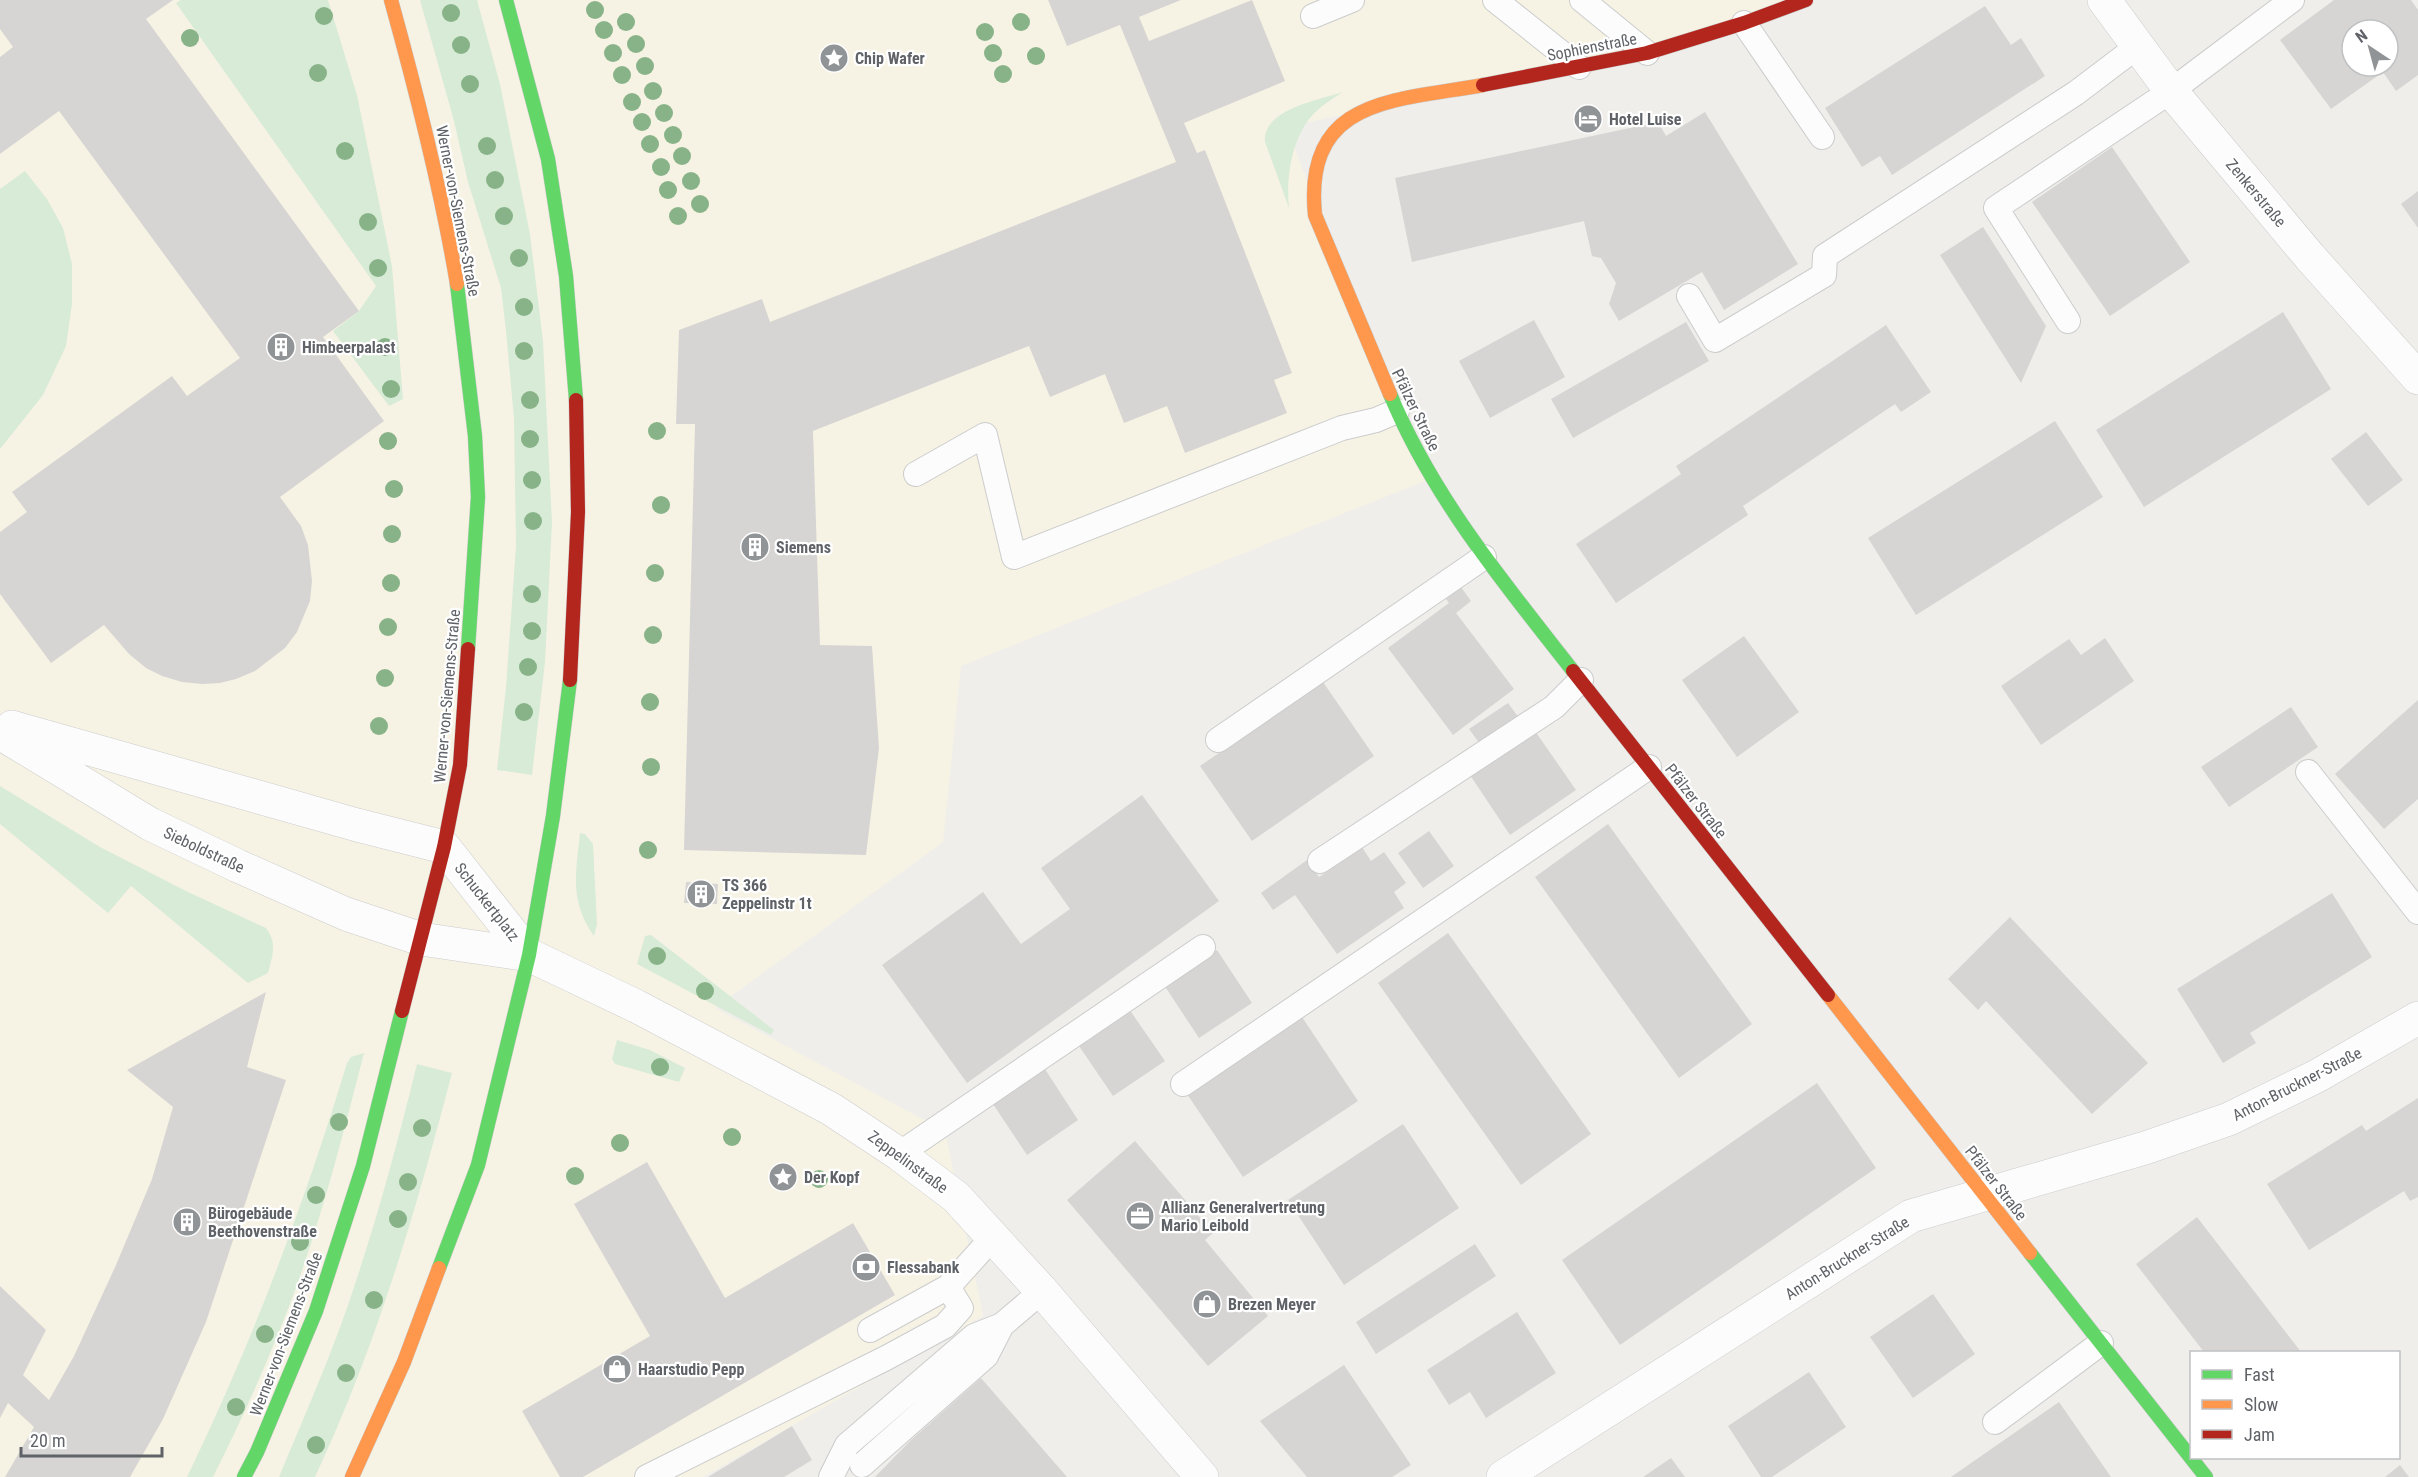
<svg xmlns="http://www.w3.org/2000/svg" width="2418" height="1477" viewBox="0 0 2418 1477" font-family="'Roboto Condensed',sans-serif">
  <rect width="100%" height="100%" fill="#efeeea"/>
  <path fill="#f7f3e4" d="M 0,0 L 1806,0 L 1755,26 L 1286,127 L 1425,481 L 961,666 L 943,842 L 715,1008 L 945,1131 L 983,1316 L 703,1477 L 0,1477 Z"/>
  <path fill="#d8ebd6" d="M 181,0 L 328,0 L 357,95 L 392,266 L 403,399 L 389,406 L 333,331 L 359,311 L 376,286 L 176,3 Z
    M 420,0 L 477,0 L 500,84 L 530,234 L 543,341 L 552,522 L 545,662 L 532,775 L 497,770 L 506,687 L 516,546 L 514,419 L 506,331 L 501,288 L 468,182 L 454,121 Z
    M 1343,92 C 1332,99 1319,107 1310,118 C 1291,142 1286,178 1289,208 L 1265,142 C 1262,109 1319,100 1343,92 Z
    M 25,171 L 47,199 L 63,228 L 72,264 L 72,304 L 66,346 L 43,395 L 0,449 L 0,189 Z
    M 0,786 L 100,847 L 186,891 L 266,928 C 278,943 272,957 268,973 L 248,983 L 131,886 L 108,913 L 0,824 Z
    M 580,833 L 585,834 L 593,844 L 597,924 L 594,936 C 569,901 576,873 580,833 Z
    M 651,935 L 774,1030 L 771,1035 L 637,964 L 645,936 Z
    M 617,1040 L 650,1050 L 685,1068 L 679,1082 L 615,1064 L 612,1059 Z
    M 364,1053 C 344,1131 324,1209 297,1285 C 273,1351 244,1415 213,1477 L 187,1477 C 252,1343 304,1205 347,1063 L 351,1057 Z
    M 417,1064 L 452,1073 C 416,1211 376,1347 315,1477 L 279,1477 C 306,1412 335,1347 356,1281 C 380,1209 399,1137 417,1064 Z"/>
  <path fill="#d6d5d3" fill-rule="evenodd" d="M 0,0 L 173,0 L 146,19 L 359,311 L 323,337 L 384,421 L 280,497 L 301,526 L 308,545 L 312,581 L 310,601 L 297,632 L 285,648 L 255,671 L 236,679 L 220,683 L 202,684 L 182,682 L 162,676 L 146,668 L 129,654 L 104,625 L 51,663 L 0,594 L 0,532 L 27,512 L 12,492 L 172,376 L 187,396 L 240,358 L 59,111 L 0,154 L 0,57 L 13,47 L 0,29 Z
    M 1048,0 L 1181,0 L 1139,17 L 1149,41 L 1252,0 L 1285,81 L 1184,123 L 1197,153 L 1205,150 L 1292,373 L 1274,380 L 1287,413 L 1185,453 L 1167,406 L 1124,423 L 1105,374 L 1050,397 L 1029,346 L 813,431 L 820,645 L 872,646 L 879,748 L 866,855 L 684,850 L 695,424 L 676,424 L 679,330 L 762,299 L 770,322 L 1176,162 L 1120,25 L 1067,46 Z
    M 2334,0 L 2411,0 L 2418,10 L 2418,75 L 2396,91 L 2383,72 L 2331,109 L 2280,40 ZM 2352,30 L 2388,30 L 2388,66 L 2352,66 Z
    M 1985,6 L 2011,45 L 2021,38 L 2045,76 L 1892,175 L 1880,156 L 1862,167 L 1825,108 Z
    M 1705,112 L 1798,264 L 1724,310 L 1702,272 L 1619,321 L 1609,304 L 1616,283 L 1601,258 L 1592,256 L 1584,221 L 1412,262 L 1395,178 L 1658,122 L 1666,136 Z
    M 2112,147 L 2190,262 L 2110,316 L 2032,202 Z
    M 2418,191 L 2418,228 L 2401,204 Z
    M 1983,227 L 2046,326 L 2021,383 L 1940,255 Z
    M 2283,312 L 2331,389 L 2144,507 L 2096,430 Z
    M 1534,320 L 1565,377 L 1490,418 L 1459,361 Z
    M 1686,322 L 1709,361 L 1573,438 L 1551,399 Z
    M 1886,325 L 1931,392 L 1901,412 L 1895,404 L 1743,506 L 1748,515 L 1616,603 L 1576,544 L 1681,474 L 1676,466 Z
    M 2055,421 L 2103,497 L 1916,615 L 1868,538 Z
    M 2366,432 L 2403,480 L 2368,506 L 2331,459 Z
    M 1461,587 L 1471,601 L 1456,613 L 1514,689 L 1453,735 L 1388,648 L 1449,603 L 1446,599 Z
    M 1744,636 L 1799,712 L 1737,757 L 1682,680 Z
    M 2105,638 L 2134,681 L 2041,745 L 2001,686 L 2069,639 L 2081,655 Z
    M 1323,682 L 1374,756 L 1252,841 L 1200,766 Z
    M 2418,700 L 2418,799 L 2384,829 L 2335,774 Z
    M 1508,703 L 1519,718 L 1480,744 L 1469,729 Z
    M 2291,707 L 2318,747 L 2229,807 L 2201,767 Z
    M 1535,731 L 1576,790 L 1510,835 L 1470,775 Z
    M 1142,795 L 1219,901 L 967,1083 L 882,965 L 983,892 L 1021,944 L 1070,909 L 1041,868 Z
    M 1608,824 L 1752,1024 L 1679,1078 L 1535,877 Z
    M 1429,831 L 1454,866 L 1423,888 L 1398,853 Z
    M 1362,847 L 1371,861 L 1384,852 L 1406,883 L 1394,892 L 1404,908 L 1337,954 L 1295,895 L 1273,910 L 1261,893 L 1307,860 L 1319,877 Z
    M 686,882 L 718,884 L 717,904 L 684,903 Z
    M 2332,893 L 2372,957 L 2250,1033 L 2256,1043 L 2223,1063 L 2177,989 Z
    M 2010,917 L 2148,1063 L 2092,1114 L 1986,1001 L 1978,1010 L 1948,979 Z
    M 1448,933 L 1591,1134 L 1521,1185 L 1378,983 Z
    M 1217,950 L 1252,1003 L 1199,1038 L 1164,985 Z
    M 266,992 L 247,1067 L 286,1080 L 206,1322 L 163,1419 L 130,1477 L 5,1477 L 34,1427 L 8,1403 L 0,1418 L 0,1286 L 46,1330 L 23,1375 L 49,1400 L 74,1356 L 116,1265 L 152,1179 L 173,1107 L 127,1070 Z
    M 1129,1009 L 1165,1061 L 1113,1096 L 1077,1043 Z
    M 1302,1017 L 1358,1101 L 1243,1177 L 1187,1094 Z
    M 1043,1066 L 1078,1120 L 1027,1155 L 991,1101 Z
    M 1817,1083 L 1876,1168 L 1620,1345 L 1562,1260 Z
    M 2418,1098 L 2418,1197 L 2410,1201 L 2404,1191 L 2309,1250 L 2267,1184 L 2362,1125 L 2366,1131 Z
    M 1403,1124 L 1459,1208 L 1344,1285 L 1288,1200 Z
    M 1135,1141 L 1213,1233 L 1205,1240 L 1268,1316 L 1208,1366 L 1067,1200 Z
    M 647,1162 L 725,1298 L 853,1223 L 895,1295 L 583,1477 L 560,1477 L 522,1411 L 650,1336 L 574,1204 Z
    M 2197,1217 L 2301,1352 L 2204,1352 L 2136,1264 Z
    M 1475,1244 L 1496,1276 L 1376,1354 L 1356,1322 Z
    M 1933,1294 L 1975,1354 L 1913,1398 L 1870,1337 Z
    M 1517,1312 L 1556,1373 L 1486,1418 L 1470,1392 L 1449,1405 L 1427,1370 Z
    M 1344,1365 L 1411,1465 L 1392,1477 L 1307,1477 L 1260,1421 Z
    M 1809,1372 L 1846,1427 L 1772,1477 L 1761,1477 L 1728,1426 Z
    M 981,1378 L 1067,1477 L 875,1477 L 910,1441 Z
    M 2059,1402 L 2111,1477 L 1951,1477 Z
    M 792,1426 L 812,1460 L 784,1477 L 708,1477 Z
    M 1671,1458 L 1685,1477 L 1643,1477 Z
    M 2400,1465 L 2409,1477 L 2385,1477 Z"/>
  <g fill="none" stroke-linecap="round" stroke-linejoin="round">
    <g stroke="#cbcccc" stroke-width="26">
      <path id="lane" d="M 1495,0 L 1579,67
        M 1582,0 L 1647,53
        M 1313,16 L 1352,0
        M 1744,23 L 1822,137
        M 1689,296 L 1715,340 L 1824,275 L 1825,256 L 2076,93 L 2138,46
        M 2068,321 L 1996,208 L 2171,91 L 2292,0
        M 916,474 L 985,435 L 1014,557 L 1342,428 L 1376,420 L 1397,411
        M 1218,740 L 1484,557
        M 2308,772 L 2418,912
        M 1320,861 L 1554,707 L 1581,680
        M 1183,1084 L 1649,767
        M 899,1154 L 1203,947
        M 870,1330 L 948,1287
        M 1995,1422 L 2101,1343
        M 862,1465 L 986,1356 L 1002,1325
        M 647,1477 L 886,1358 L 945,1326 L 961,1308 L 948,1287 L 993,1237
        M 831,1477 L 847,1445 L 974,1336 L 1002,1325 L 1042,1291"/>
    </g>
    <g stroke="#cbcccc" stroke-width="34">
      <path id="street" d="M 2104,0 L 2171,91 L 2310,257 L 2418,378
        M 12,727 L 357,825 L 444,847 L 529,955
        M 0,733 L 150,824 L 238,866 L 346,914 L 421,939 L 529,955 L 636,1006 L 831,1109 L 899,1154 L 956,1197 L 1042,1291 L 1202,1477
        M 1503,1477 L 1911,1216 L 2145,1148 L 2229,1119 L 2317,1076 L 2418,1018"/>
    </g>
    <g stroke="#cacacb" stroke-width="15">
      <path id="fast" d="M 506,0 L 548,159 L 566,276 L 576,400
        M 457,284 L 475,436 L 478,497 L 468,649
        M 1390,394 C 1433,498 1505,584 1573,671
        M 2030,1253 L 2206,1477
        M 439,1268 L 478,1165 L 529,955 L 553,816 L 570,680
        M 244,1477 L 257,1452 L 316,1311 L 363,1166 L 402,1011"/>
    </g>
    <g stroke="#cacacb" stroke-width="15">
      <path id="slow" d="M 391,0 C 417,94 441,188 457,284
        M 1390,394 L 1315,215 C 1303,97 1396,101 1483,85
        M 1828,995 L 2030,1253
        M 352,1477 L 404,1362 L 439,1268"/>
    </g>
    <g stroke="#cacacb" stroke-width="15">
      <path id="jam" d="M 1483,85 L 1647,53 L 1744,23 L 1806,0
        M 1573,671 L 1828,995
        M 570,680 L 578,512 L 576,400
        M 402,1011 L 444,847 L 460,765 L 468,649"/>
    </g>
    <use href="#lane" stroke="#fdfcfc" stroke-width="24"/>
    <use href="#street" stroke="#fdfcfc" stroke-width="33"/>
    <use href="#fast" stroke="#63d668" stroke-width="14"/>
    <use href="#slow" stroke="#ff974d" stroke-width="14"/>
    <use href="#jam" stroke="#b3261e" stroke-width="14"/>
  </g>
  <g fill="#88b388">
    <circle cx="595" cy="10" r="9"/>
    <circle cx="451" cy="13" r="9"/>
    <circle cx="324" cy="16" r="9"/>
    <circle cx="626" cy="22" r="9"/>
    <circle cx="1021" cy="22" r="9"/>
    <circle cx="604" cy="30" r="9"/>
    <circle cx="985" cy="32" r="9"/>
    <circle cx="190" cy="38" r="9"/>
    <circle cx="636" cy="44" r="9"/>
    <circle cx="461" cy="45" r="9"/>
    <circle cx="613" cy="53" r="9"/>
    <circle cx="993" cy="53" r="9"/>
    <circle cx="1036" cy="56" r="9"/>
    <circle cx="645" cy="66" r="9"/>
    <circle cx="318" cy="73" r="9"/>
    <circle cx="1003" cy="74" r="9"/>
    <circle cx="622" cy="75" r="9"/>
    <circle cx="470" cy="84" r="9"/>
    <circle cx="653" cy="91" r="9"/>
    <circle cx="632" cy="102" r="9"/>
    <circle cx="664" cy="113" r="9"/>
    <circle cx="642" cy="122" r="9"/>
    <circle cx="673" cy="135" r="9"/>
    <circle cx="650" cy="144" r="9"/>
    <circle cx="487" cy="146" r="9"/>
    <circle cx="345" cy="151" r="9"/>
    <circle cx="682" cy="156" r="9"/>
    <circle cx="661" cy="167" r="9"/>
    <circle cx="495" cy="180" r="9"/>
    <circle cx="691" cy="181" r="9"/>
    <circle cx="668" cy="190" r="9"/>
    <circle cx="700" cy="204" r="9"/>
    <circle cx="504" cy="216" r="9"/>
    <circle cx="678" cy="216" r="9"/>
    <circle cx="368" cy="222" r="9"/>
    <circle cx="519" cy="258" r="9"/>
    <circle cx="378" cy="268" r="9"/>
    <circle cx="524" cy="307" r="9"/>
    <circle cx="385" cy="347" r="9"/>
    <circle cx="524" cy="351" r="9"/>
    <circle cx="391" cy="389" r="9"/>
    <circle cx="530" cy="400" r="9"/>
    <circle cx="657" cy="431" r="9"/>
    <circle cx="530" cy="439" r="9"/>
    <circle cx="388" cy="441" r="9"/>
    <circle cx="532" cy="480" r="9"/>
    <circle cx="394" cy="489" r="9"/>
    <circle cx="661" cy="505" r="9"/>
    <circle cx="533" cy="521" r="9"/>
    <circle cx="392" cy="534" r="9"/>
    <circle cx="655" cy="573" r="9"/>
    <circle cx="391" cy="583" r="9"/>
    <circle cx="532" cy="594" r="9"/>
    <circle cx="388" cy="627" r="9"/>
    <circle cx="532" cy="631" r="9"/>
    <circle cx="653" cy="635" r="9"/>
    <circle cx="528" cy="667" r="9"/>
    <circle cx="385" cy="678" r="9"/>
    <circle cx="650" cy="702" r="9"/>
    <circle cx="524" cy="712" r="9"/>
    <circle cx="379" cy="726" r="9"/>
    <circle cx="651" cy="767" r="9"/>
    <circle cx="648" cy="850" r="9"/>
    <circle cx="657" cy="956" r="9"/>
    <circle cx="705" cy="991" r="9"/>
    <circle cx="660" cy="1067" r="9"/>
    <circle cx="339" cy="1122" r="9"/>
    <circle cx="422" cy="1128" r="9"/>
    <circle cx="732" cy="1137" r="9"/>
    <circle cx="620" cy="1143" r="9"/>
    <circle cx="575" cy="1176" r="9"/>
    <circle cx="819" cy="1179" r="9"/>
    <circle cx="408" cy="1182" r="9"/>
    <circle cx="316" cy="1195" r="9"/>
    <circle cx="398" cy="1219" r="9"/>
    <circle cx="300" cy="1242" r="9"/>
    <circle cx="374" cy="1300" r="9"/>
    <circle cx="265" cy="1334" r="9"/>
    <circle cx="346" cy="1373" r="9"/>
    <circle cx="236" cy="1407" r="9"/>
    <circle cx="316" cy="1445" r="9"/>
  </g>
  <defs>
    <g id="sight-disc" transform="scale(1.5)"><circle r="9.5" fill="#919496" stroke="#fff"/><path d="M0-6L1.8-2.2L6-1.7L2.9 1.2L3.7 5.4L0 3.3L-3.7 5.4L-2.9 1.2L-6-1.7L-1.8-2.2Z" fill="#fff"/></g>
    <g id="hotel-disc" transform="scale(1.5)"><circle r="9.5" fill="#919496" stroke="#fff"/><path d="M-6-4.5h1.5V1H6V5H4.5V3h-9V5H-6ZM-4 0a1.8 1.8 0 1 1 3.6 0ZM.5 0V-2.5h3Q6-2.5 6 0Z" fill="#fff"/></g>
    <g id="building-disc" transform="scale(1.5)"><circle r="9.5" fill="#919496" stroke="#fff"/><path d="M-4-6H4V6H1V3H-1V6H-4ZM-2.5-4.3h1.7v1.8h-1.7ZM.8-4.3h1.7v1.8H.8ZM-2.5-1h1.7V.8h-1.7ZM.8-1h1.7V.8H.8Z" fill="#fff"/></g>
    <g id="office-disc" transform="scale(1.5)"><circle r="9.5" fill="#919496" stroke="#fff"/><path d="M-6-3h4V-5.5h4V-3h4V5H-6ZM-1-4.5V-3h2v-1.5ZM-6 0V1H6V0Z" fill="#fff"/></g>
    <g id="bank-disc" transform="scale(1.5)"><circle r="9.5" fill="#919496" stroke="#fff"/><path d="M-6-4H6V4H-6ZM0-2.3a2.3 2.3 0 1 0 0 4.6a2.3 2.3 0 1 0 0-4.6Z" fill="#fff"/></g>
    <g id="shop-disc" transform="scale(1.5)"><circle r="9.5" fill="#919496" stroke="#fff"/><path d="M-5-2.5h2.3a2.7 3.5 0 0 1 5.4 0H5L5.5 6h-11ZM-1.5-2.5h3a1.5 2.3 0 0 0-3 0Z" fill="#fff"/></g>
  </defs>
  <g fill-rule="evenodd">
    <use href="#sight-disc" x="834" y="58"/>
    <use href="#hotel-disc" x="1588" y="119"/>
    <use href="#building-disc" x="281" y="347"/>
    <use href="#building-disc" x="755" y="547"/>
    <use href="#building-disc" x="701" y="894"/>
    <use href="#sight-disc" x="783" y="1177"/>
    <use href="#office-disc" x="1140" y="1216"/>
    <use href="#building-disc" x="187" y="1222"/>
    <use href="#bank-disc" x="866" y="1267"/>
    <use href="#shop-disc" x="1207" y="1304"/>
    <use href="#shop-disc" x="617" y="1369"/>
  </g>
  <g text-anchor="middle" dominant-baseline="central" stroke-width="4.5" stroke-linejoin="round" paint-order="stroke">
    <g font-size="16" fill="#5f6368" stroke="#fff">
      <text transform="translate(1592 47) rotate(-11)">Sophienstraße</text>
      <text transform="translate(2256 193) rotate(50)">Zenkerstraße</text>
      <text transform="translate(458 211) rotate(79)">Werner-von-Siemens-Straße</text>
      <text transform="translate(1416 410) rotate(64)">Pfälzer Straße</text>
      <text transform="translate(447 696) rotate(-85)">Werner-von-Siemens-Straße</text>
      <text transform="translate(1696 801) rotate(52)">Pfälzer Straße</text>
      <text transform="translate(204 850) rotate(25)">Sieboldstraße</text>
      <text transform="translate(487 902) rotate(52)">Schuckertplatz</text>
      <text transform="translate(2297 1084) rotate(-27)">Anton-Bruckner-Straße</text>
      <text transform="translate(908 1162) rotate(36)">Zeppelinstraße</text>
      <text transform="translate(1996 1183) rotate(52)">Pfälzer Straße</text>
      <text transform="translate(1847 1258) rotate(-32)">Anton-Bruckner-Straße</text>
      <text transform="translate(286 1334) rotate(-69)">Werner-von-Siemens-Straße</text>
    </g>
    <g font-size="16" font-weight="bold" fill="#5f6368" stroke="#fff" text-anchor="start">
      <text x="855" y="58">Chip Wafer</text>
      <text x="1609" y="119">Hotel Luise</text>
      <text x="302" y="347">Himbeerpalast</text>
      <text x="776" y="547">Siemens</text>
      <text x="722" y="885">TS 366<tspan x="722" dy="18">Zeppelinstr 1t</tspan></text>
      <text x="804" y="1177">Der Kopf</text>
      <text x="1161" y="1207">Allianz Generalvertretung<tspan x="1161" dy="18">Mario Leibold</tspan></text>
      <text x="208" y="1213">Bürogebäude<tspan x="208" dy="18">Beethovenstraße</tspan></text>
      <text x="887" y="1267">Flessabank</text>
      <text x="1228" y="1304">Brezen Meyer</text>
      <text x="638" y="1369">Haarstudio Pepp</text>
    </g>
  </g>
  <rect x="2190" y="1351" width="210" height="108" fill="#ffffff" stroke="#bfc1c3" stroke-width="1.5"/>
  <rect x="2202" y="1370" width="30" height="9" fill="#63d668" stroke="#bfc1c3" stroke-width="1.5"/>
  <text x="2244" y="1381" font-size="18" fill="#5f6368">Fast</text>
  <rect x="2202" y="1400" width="30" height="9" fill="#ff974d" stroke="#bfc1c3" stroke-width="1.5"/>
  <text x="2244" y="1411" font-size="18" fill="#5f6368">Slow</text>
  <rect x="2202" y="1430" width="30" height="9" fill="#b3261e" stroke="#bfc1c3" stroke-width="1.5"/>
  <text x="2244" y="1441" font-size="18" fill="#5f6368">Jam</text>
  <g transform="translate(2370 48) rotate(324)"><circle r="28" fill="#ffffff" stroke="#bfc1c3" stroke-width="1.5"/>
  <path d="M0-4.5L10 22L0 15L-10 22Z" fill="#919496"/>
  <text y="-9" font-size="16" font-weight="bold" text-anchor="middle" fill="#5f6368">N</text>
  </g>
  <path d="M21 1447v9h141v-9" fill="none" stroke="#5f6368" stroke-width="3"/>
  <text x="30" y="1447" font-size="18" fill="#5f6368" stroke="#ffffff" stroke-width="4.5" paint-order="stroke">20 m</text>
</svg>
